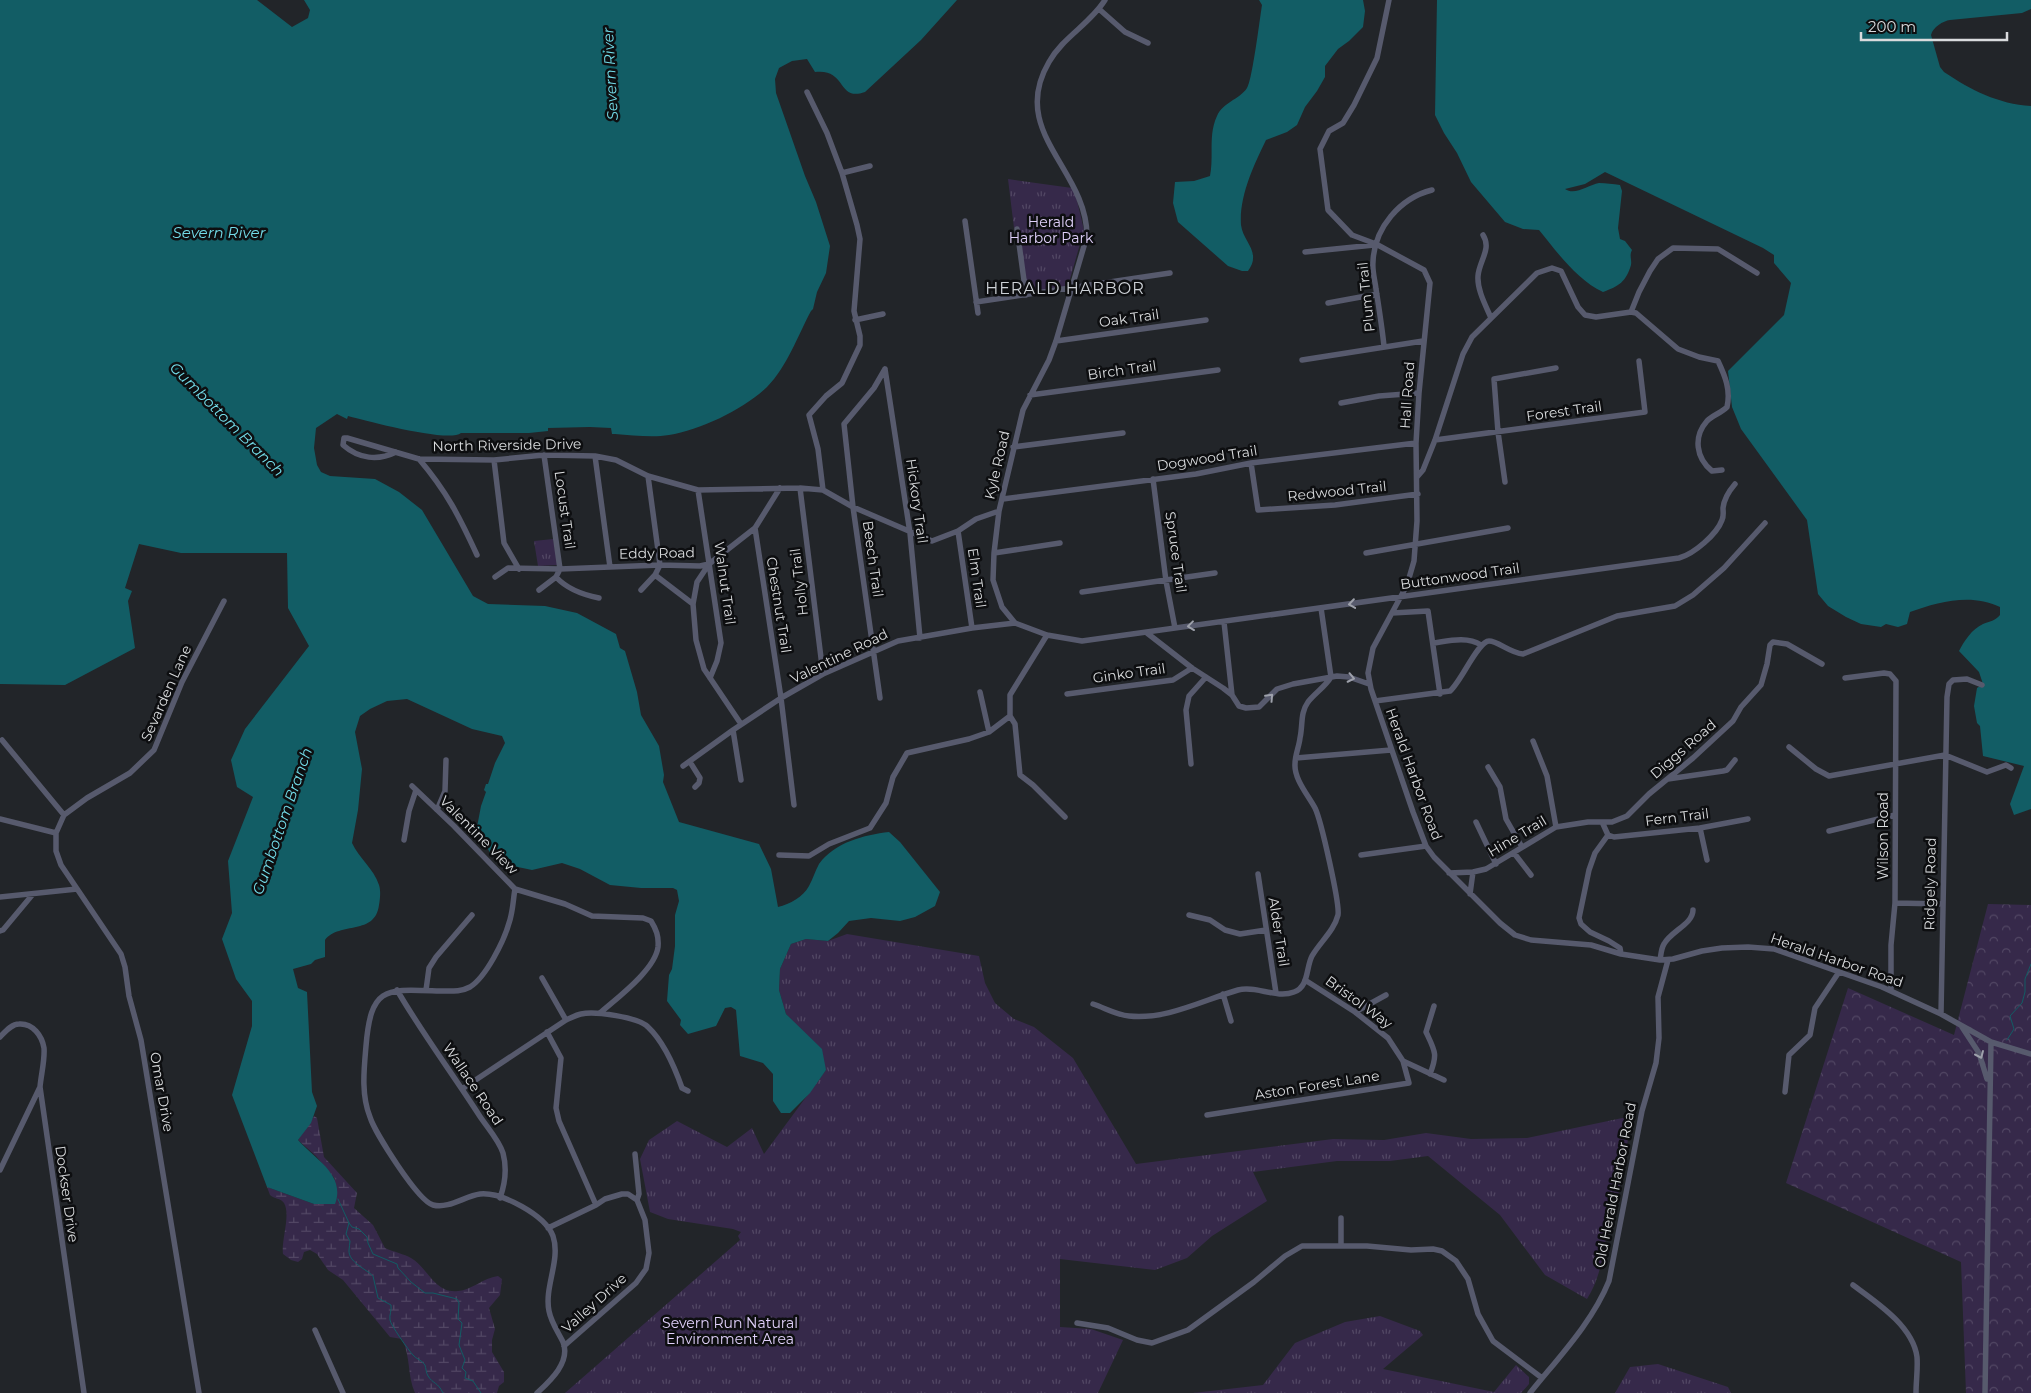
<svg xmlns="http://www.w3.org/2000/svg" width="2031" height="1393" viewBox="0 0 2031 1393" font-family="Montserrat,sans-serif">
  <defs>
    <pattern id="forest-crowns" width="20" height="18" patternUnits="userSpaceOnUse" patternTransform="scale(1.25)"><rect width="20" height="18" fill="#36294a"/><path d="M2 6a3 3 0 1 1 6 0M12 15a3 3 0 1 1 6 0" fill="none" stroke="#524764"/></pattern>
    <pattern id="wetland-marsh" width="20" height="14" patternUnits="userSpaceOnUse" patternTransform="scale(1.25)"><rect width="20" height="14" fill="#36294a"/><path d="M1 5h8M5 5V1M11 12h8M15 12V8" fill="none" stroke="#524764"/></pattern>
    <pattern id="park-tufts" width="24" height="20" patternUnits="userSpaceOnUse" patternTransform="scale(1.25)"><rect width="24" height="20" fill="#36294a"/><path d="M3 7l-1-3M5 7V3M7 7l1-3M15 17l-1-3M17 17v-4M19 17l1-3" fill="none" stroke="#524764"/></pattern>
  </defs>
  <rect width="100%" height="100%" fill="#222529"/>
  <path fill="url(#forest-crowns)" d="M 1988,904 L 2031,905 L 2031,1393 L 1966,1393 L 1961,1262 L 1786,1183 L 1848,988 L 1954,1035 Z"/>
  <path fill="url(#wetland-marsh)" d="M 314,1116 L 317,1118 L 324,1157 L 357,1193 L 354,1208 L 373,1225 L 385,1248 C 394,1252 404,1254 411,1258 C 428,1268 435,1294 458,1291 C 472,1290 483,1278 498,1276 L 502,1279 L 500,1295 L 489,1308 L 495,1329 L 492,1340 L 492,1352 L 504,1372 L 504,1382 L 499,1386 L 497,1393 L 415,1393 C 407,1375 411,1357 402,1339 L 390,1337 L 343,1280 L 328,1270 L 317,1254 L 310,1250 L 304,1252 L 302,1259 L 298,1262 L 291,1260 L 283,1254 C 281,1240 291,1215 284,1203 C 281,1198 274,1199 270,1195 L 267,1187 L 314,1204 L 335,1179 L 316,1156 L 298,1140 Z"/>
  <path fill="url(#park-tufts)" d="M 1008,179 L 1072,188 L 1075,192 L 1084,230 L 1068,286 L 1028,292 L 1018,228 L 1014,228 Z
    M 553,539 L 558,565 L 538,566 L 534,541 Z
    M 847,934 L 979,956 L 985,983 L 995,1003 L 1014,1019 L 1034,1027 L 1073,1058 L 1136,1164 L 1333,1139 L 1384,1140 L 1426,1133 L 1471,1139 L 1527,1138 L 1632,1116 L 1613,1226 L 1608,1225 C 1604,1251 1601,1277 1587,1299 L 1545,1275 L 1500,1215 L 1428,1156 L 1390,1161 L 1337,1161 L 1253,1172 L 1267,1201 L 1212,1236 L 1187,1258 L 1155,1270 L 1060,1259 L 1060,1327 L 1091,1329 L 1123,1340 L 1098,1393 L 565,1393 L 740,1240 L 738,1236 L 741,1232 L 733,1229 L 668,1219 L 650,1212 L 640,1159 L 649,1140 L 677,1121 L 727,1147 L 752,1128 L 764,1154 L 826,1070 L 802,1031 L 786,1014 L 779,990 L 780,969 L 791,944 L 806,939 L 828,941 Z
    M 1380,1316 L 1420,1331 L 1423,1335 L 1383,1369 L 1494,1392 L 1516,1365 L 1529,1377 L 1529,1384 L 1521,1393 L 1193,1393 L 1263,1385 L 1295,1343 L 1345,1322 Z
    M 1658,1364 L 1728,1387 L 1731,1393 L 1615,1393 L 1630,1367 Z"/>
  <path fill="#125d65" d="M 0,0 L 257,0 L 292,27 L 308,18 L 310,10 L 304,0 L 957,0 L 921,40 L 865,92 C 837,102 847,68 815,72 L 807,59 L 792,61 L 779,68 L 775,79 L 776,93 L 805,176 L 816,202 L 830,246 L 826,273 L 817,292 L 813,309 L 811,311 C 798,335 787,367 767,387 C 744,409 701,430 669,435 C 652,438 632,435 615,434 L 612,434 L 611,428 L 590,427 L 548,428 L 548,431 L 529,433 L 461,433 C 449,443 367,421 348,416 L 347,419 L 337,414 L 316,428 L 314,448 L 317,465 L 321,472 L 330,476 L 375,479 L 399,492 L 422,510 L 473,596 L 488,604 L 545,606 L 577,613 L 616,634 L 620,648 L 625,651 L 637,692 L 641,715 L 659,746 L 664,775 L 663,782 L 679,822 L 759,844 L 771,869 L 778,907 C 790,904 803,897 809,886 C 813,879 815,871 819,864 C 835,842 864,835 889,832 L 900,842 L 940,892 L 935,906 L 915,917 L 900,921 L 871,918 L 849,921 L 838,933 L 828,941 L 806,939 L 791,944 L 780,969 L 779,990 L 786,1014 L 822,1049 L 826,1070 L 810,1093 L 790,1113 L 781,1113 L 773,1101 L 773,1074 L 763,1063 L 740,1056 L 736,1010 L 731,1007 L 725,1008 L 716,1026 L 688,1034 L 680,1025 L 681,1020 L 667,1001 L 669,975 L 672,969 L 675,946 L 675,915 L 679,901 L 677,890 L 673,888 L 641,888 L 610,885 L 580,869 L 562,863 L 532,870 L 513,866 L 490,853 L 477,827 L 481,806 L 486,792 L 484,790 L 486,784 L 488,784 L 495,763 L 505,743 L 502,736 L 472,729 L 407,699 L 387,701 L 370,709 L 360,716 L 355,732 L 362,769 L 358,810 L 352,843 C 359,858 374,869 379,885 C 381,891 380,899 379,905 C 375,936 340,921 325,940 L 325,957 L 315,960 L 311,964 L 293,969 L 298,988 L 307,992 L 312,1092 L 317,1106 L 311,1123 L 298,1140 C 315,1159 346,1175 335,1204 L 314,1204 L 267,1187 L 232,1095 L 252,1026 L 252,1001 L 236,979 L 222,939 L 232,913 L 228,861 L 253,797 L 237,787 L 231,760 L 245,729 L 309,646 L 288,608 L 287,553 L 181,553 L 139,544 L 125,588 L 132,591 L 128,601 L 135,648 L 65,685 L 0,684 Z
    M 1259,0 L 1363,0 L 1365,11 L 1363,27 L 1349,41 L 1338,49 L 1325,66 L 1325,77 L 1317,91 L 1305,107 L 1297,125 L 1287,132 L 1266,140 C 1254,165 1239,196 1241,225 C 1243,242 1262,252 1248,271 L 1242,271 L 1228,266 L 1178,222 L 1173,203 L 1175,182 L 1194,181 L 1210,176 C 1214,156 1208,135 1217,116 C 1223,102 1239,100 1247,88 C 1252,82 1260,18 1262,5 Z
    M 1437,0 L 2031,0 L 2031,9 L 2022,13 L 1950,20 C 1943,21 1933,27 1931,35 L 1940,67 L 1944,72 C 1971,90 1998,104 2031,106 L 2031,809 L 2014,815 L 2010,804 L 2024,766 L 1983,756 L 1980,726 L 1977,723 L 1974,706 L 1977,688 L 1983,684 L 1979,672 L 1959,651 C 1964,641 1972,629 1983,624 C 1990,621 1995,621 2000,615 L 2000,607 C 1971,593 1938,602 1910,612 L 1907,624 L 1898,627 L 1886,624 L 1881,627 L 1861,624 L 1846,617 L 1828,606 L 1818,594 L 1807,520 L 1741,429 L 1732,407 L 1728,371 L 1784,315 L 1791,283 L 1774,263 L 1774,255 L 1763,248 L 1605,172 L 1585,184 L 1565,189 C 1575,196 1588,185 1599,183 C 1606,183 1613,184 1620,185 L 1622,191 L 1618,228 L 1620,239 L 1625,241 L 1632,250 C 1629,256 1632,259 1631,265 C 1626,282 1619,286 1603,292 C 1577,280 1557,252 1539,230 L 1523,229 L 1505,222 L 1471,182 L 1457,153 L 1444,133 L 1435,115 Z"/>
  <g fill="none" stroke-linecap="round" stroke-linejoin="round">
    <path stroke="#125d65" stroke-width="1" d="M 2007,1040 L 2014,1029 L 2010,1016 L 2022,1003 L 2025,992 L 2025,979 L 2031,964
      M 338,1199 L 349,1223 L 352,1227 L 359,1229 L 367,1237 L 368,1243 L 373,1254 L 397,1264 L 398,1268 L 411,1282 L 425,1293 L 433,1293 L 457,1299 L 459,1303 L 458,1319 L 462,1323 L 459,1345 L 465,1360 L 462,1368 L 466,1372 L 465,1378 L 473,1381 L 481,1393
      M 349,1223 L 346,1234 L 350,1241 C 350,1244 349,1247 349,1250 C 348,1262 366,1269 373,1276 L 378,1298 L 391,1305 C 392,1310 389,1315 390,1320 C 390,1324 409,1351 413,1355 C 416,1359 422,1360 425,1365 C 426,1368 426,1373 428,1376 C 433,1384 438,1382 443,1393"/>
    <path stroke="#575a6d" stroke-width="5.5" d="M 1105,0 C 1090,24 1063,37 1049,62 C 1008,132 1087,169 1087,236 L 1056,341 L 1049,360 L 1023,410 L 999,511 L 994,553 L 993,580 L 1002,607 L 1015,623 L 1047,635 L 1082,641 L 1679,558 C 1694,554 1717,534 1722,520 C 1724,516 1723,512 1723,508 C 1724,499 1729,491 1735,484
      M 1389,0 L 1377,58 L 1354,105 L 1343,123 L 1329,131 L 1320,149 L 1328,210 L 1352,235 L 1376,244 L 1424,270 L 1430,283 L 1419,393 L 1416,443 L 1417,521 L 1414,561 L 1407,585 L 1373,648 L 1368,673 L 1371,689 L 1413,812 L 1426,846 L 1434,857 L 1500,923 L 1515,935 L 1531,940 L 1591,945 L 1621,954 L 1660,960 L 1673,959 L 1702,951 L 1722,948 L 1748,947 L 1774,949 L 1882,987 L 1941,1014 L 1991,1042 L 2031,1054
      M 1099,9 L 1125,32 L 1148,43
      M 807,92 L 827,133 L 842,173 L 857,225 L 860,239 L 854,311 L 860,336 L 860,345 L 842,383 L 826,396 L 809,415 L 818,449 L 823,490
      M 842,173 L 870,166
      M 965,221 L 978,313
      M 1017,229 L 1026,295
      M 1483,235 C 1492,249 1479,261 1478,276 C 1477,290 1486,306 1491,318
      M 1305,252 L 1374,245
      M 976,302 L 1170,273
      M 1328,303 L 1377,294
      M 1631,312 L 1639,292 L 1650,271 L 1658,259 L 1673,248 L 1718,249 L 1757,273
      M 855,320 L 883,314
      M 1056,341 L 1206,320
      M 1384,346 C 1382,327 1379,308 1376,289 C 1375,280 1372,271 1373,262 C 1374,228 1400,198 1432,190
      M 1302,360 L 1423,341
      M 885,369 L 910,533 L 920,638
      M 1030,395 L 1218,370
      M 1341,403 L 1379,396 L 1419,393
      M 1435,440 L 1645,412 L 1639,361
      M 1013,447 L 1123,433
      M 396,452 C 378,461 359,459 343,445 L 344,438 L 347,438 L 419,459 L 494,460 L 544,455 L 595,456 L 616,460 L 648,476 L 698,490 L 800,488 L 823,490 L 853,507 L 932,541 L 958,531 L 976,519 L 999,511
      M 544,455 L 560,569
      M 595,456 L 610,567
      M 419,459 C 447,492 459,516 477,555
      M 494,460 L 504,543 L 519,569
      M 1251,463 L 1258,510 L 1335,505 L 1418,494
      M 1417,477 L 1423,470 L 1435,440 L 1463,354 L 1472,337 L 1537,273 L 1552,268 L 1561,271 L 1578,307 L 1585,315 L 1596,317 L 1631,312 L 1636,313 L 1678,349 L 1699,357 L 1718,361 C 1725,376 1731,390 1727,407 C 1721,413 1713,415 1707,421 C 1693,437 1696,458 1712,471 L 1722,470
      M 1153,479 L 1166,581 L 1175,628
      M 1505,482 L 1498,432 L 1494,379 L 1556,368
      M 800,488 L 823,674
      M 698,490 L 721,643 L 717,661 L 710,678
      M 1003,499 L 1196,474 L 1251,463 L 1416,443
      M 755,528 L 781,698 L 794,805
      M 958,531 L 972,628
      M 994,553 L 1060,543
      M 1366,553 L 1508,528
      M 709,564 L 697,582 L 693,604 L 696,640 L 704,669 L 741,724
      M 560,569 L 556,577 C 567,589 584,595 599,598
      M 655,575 L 693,604
      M 495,577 L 508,568 L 560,569 L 660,565 L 700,566 L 709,564 L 755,528 L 780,488
      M 539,590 L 556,577
      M 641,590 L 655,575 L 660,565 L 648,476
      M 1082,592 L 1215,573
      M 1321,608 L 1331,677
      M 1392,613 L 1428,611 L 1440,694
      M 1224,622 L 1232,695
      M 1147,633 L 1192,668 L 1223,688 L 1232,695 L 1239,706 L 1246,708 L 1259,707 L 1277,689 L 1293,684 L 1337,676 L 1349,677 L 1369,684
      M 1047,635 L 1010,695 L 1010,716 L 1015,724 L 1020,775 L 1033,785 L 1065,817
      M 1433,643 C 1448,641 1467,636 1481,645
      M 1845,678 L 1884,673 L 1890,674 L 1896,681 L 1895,903 L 1891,945 L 1891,991
      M 980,692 L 989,732
      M 1067,694 L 1173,680 L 1192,668
      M 880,698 L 853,507 L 844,424 L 874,388 L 885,369
      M 1375,701 L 1450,691 C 1461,682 1478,641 1489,641 C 1498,641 1510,653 1523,654 L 1617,616 L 1675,606 L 1693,595 L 1724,568 L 1765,523
      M 2,740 L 64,815
      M 1533,741 L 1547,776 L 1556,827
      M 1789,747 L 1816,769 L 1829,776 L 1945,755
      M 1945,755 L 1987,772 L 2006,765 L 2011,768
      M 1296,758 L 1391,750
      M 690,762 L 700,778 L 699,783 L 695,787
      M 1191,764 L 1186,710 L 1189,696 L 1206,677
      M 683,766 L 733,730
      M 1488,767 L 1500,787 L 1506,819 L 1522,847
      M 1668,779 L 1723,771 L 1727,770 L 1735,760
      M 741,780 L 733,730 L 781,698 L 823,674 L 898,641 L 972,628 L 1015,623
      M 412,786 L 454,826 L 515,889 L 565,904 L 592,916 L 643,918 L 651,921 C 656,929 659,936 658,947 C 655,970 617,998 600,1013
      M 437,810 L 445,791 L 446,760
      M 0,819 L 56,833
      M 1476,822 L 1496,864
      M 1603,824 L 1608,835 L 1595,853 L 1589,870 L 1579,918 L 1581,924 L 1590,932 L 1609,941 L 1620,948 L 1621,954
      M 1700,828 L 1707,860
      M 1829,831 L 1895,815
      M 1608,835 L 1614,837 L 1700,828 L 1748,819
      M 404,840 L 409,811 L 416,790
      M 1514,853 L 1531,875
      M 779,855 L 809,856 L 829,844 L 870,828 L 886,803 L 893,777 L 907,753 L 969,739 L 989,732 L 1010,716
      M 1361,855 L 1426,846
      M 1449,873 L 1473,872 L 1486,869 L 1556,827 L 1588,822 L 1612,822 L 1627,816 L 1649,794 L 1693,758 L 1733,721 L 1741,707 L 1761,685 L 1767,664 L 1770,645 L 1773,642 L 1787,644 L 1822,664
      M 1258,874 L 1276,993
      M 515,889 C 513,900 513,912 509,923 C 504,941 486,977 470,987 C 461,992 451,991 440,991 C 386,989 371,985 366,1046 C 364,1069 361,1095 370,1117 C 375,1133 418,1201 433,1205 C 449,1209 465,1196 480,1194 C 502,1192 545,1215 553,1236 C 561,1260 544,1287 549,1311 C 551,1322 558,1332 563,1342 C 571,1362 550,1381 537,1393
      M 1470,894 L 1473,872
      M 0,897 L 77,889
      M 1895,903 L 1943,904
      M 1189,915 L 1210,920 L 1225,930 L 1240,934 L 1266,930
      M 0,931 L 3,930 L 33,894
      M 1660,960 C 1661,955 1661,949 1664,944 C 1671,931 1693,924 1693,910
      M 542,978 L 566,1020
      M 1305,980 L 1355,1012 L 1388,1038 L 1403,1061 L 1444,1080
      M 397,990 C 422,1033 452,1073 479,1115 C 486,1126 499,1140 503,1153 C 507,1168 505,1184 500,1198
      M 426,990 L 429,968 L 436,957 L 472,915
      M 1223,994 L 1231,1021
      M 1093,1004 C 1105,1008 1117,1015 1129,1016 C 1167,1020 1203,1000 1238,990 C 1256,985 1276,999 1294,992 C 1309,987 1306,967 1312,956 C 1320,942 1334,931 1338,915 C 1340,904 1321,820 1315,808 C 1308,795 1294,779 1295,764 C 1295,755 1299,747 1300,738 C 1303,725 1300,713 1308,702 C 1315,693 1325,687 1331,677
      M 1355,1012 L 1386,995
      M 1941,1014 L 1947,697 L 1949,684 L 1953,680 L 1967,679 L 1982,685
      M 1962,1027 L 1979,1053 L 1987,1079
      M 547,1032 L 561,1058 L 556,1108 L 559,1121 L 596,1205
      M 0,1037 C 5,1032 11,1024 19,1024 C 33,1023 42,1036 44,1048 C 45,1060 41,1075 40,1087 L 84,1393
      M 1430,1074 C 1438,1054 1435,1051 1426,1032 L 1434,1006
      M 462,1089 L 566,1020 C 571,1018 576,1015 581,1014 C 595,1011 638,1017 648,1027 C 664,1042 675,1068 682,1088 L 688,1091
      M 1785,1092 L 1789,1055 L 1810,1035 L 1815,1008 L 1839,972
      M 1207,1115 L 1409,1083 L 1403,1061
      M 635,1154 L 639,1194 L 637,1200
      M 0,1170 L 40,1087
      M 548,1228 L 596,1205 L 605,1199 L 622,1194 L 628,1194 L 637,1200 L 645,1220 L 649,1253 L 646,1269 L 636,1283 L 564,1346
      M 1341,1246 L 1341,1218
      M 1853,1285 C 1876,1302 1913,1326 1917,1357 C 1918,1369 1916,1381 1916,1393
      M 1077,1323 L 1108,1328 L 1137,1340 L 1152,1343 L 1188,1330 L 1254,1282 L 1285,1256 L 1302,1246 L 1367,1246 L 1411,1250 L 1433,1249 L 1442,1251 L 1456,1261 L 1468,1279 L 1478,1314 L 1493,1341 L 1542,1378
      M 315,1330 L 343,1393
      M 199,1393 L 141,1040 L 129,996 L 125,967 L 121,954 L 61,865 L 56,851 L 56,833 L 64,815 L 87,798 L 130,773 L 154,750 L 182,682 L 224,601
      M 1530,1393 C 1558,1358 1592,1323 1609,1281 L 1642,1111 L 1656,1063 L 1659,1038 L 1658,997 L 1668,960
      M 1985,1393 L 1991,1042"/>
  </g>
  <defs><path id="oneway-chevron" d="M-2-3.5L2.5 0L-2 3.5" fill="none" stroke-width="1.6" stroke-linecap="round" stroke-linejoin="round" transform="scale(1.25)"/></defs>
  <g stroke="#9ea1ab">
    <use href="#oneway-chevron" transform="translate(1352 604) rotate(172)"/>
    <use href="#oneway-chevron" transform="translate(1191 626) rotate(173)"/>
    <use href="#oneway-chevron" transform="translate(1351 678) rotate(12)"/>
    <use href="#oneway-chevron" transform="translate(1270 697) rotate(-47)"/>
    <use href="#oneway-chevron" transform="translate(1980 1055) rotate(66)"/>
  </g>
  <g text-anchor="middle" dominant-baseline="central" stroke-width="5" stroke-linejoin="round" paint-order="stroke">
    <g font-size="14" fill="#e0d0fa" stroke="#0d0e10">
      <text x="1051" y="222">Herald<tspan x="1051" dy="16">Harbor Park</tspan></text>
      <text x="730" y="1323">Severn Run Natural<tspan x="730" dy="16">Environment Area</tspan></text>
    </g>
    <g font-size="14" fill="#d9dbdd" stroke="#0d0e10">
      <text transform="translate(1366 297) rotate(-96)">Plum Trail</text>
      <text transform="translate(1129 318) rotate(-8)">Oak Trail</text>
      <text transform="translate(1122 370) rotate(-8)">Birch Trail</text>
      <text transform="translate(1407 395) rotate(-86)">Hall Road</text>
      <text transform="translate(1564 411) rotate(-8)">Forest Trail</text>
      <text transform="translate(507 445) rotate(-1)">North Riverside Drive</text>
      <text transform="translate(1207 458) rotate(-9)">Dogwood Trail</text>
      <text transform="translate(997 465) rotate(-77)">Kyle Road</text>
      <text transform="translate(1337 491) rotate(-6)">Redwood Trail</text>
      <text transform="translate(917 501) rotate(82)">Hickory Trail</text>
      <text transform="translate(565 510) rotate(82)">Locust Trail</text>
      <text transform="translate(1176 552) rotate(82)">Spruce Trail</text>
      <text transform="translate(657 553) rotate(-1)">Eddy Road</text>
      <text transform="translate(873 559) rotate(82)">Beech Trail</text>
      <text transform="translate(1460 576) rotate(-8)">Buttonwood Trail</text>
      <text transform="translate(977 578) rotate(82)">Elm Trail</text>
      <text transform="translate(799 582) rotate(-97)">Holly Trail</text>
      <text transform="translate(725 583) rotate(82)">Walnut Trail</text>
      <text transform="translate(779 605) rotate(81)">Chestnut Trail</text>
      <text transform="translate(839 656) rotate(-26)">Valentine Road</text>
      <text transform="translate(1129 673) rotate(-8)">Ginko Trail</text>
      <text transform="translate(166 693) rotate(-66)">Sevarden Lane</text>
      <text transform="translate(1683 749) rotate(-41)">Diggs Road</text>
      <text transform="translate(1414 774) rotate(70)">Herald Harbor Road</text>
      <text transform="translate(1677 817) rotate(-7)">Fern Trail</text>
      <text transform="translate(479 835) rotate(45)">Valentine View</text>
      <text transform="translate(1517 836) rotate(-31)">Hine Trail</text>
      <text transform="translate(1883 836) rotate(-90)">Wilson Road</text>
      <text transform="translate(1930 884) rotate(-89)">Ridgely Road</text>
      <text transform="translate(1279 932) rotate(81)">Alder Trail</text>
      <text transform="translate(1837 960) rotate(19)">Herald Harbor Road</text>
      <text transform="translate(1359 1002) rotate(36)">Bristol Way</text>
      <text transform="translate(473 1084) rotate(56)">Wallace Road</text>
      <text transform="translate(1317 1085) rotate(-9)">Aston Forest Lane</text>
      <text transform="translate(162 1092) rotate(80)">Omar Drive</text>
      <text transform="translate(1615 1185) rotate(-79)">Old Herald Harbor Road</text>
      <text transform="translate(67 1194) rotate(82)">Dockser Drive</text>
      <text transform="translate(594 1303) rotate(-42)">Valley Drive</text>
    </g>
    <g font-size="15" font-style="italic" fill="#73dce9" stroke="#0d0e10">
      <text transform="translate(610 74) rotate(-93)">Severn River</text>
      <text x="219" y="232">Severn River</text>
      <text transform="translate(227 419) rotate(45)">Gumbottom Branch</text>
      <text transform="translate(282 821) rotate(-71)">Gumbottom Branch</text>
    </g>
    <g font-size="16" letter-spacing="1" fill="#cdd1d6" stroke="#0d0e10">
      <text x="1065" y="288">HERALD HARBOR</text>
    </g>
  </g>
  <path d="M1861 32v8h146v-8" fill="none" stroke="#d9dbdd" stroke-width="2.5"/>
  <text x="1868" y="32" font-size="15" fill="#d9dbdd" stroke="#0d0e10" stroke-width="4" paint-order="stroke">200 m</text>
</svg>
